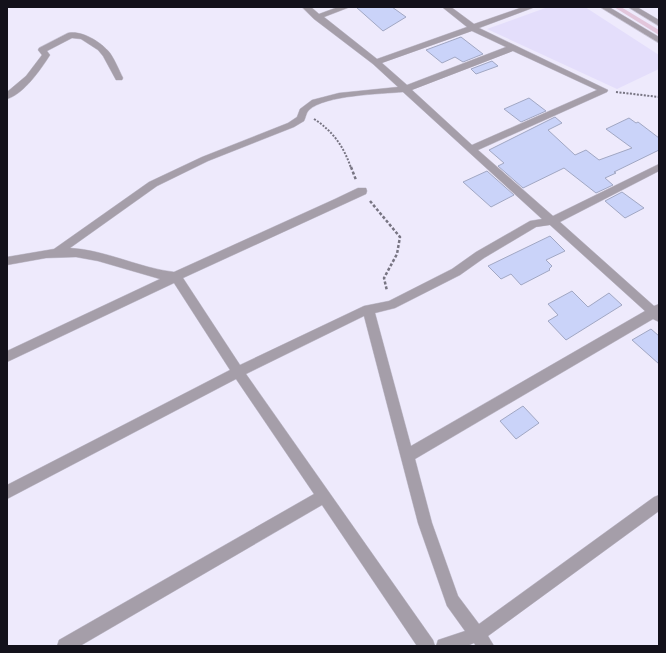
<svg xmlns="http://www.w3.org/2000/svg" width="666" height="653" viewBox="0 0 666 653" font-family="'Fira Sans',sans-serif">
  <rect width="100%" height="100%" fill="#eeeafc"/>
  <path fill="#e4defb" d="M 548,7 L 585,7 L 659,55 L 659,69 L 617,89 L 487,29 Z"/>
  <path fill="#e2c6db" d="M 614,7 L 621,7 L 659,30 L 659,35 Z"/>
  <path fill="#cad3f9" stroke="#a1a7c3" d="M 356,7 L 392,7 L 406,17 L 383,31 Z
    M 461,37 L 483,54 L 463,62 L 455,57 L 442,63 L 426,50 Z
    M 492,61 L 498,66 L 476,74 L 471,69 Z
    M 529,98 L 546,111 L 521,122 L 504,109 Z
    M 555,117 L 562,123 L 548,130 L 575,155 L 586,150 L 599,160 L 632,148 L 606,129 L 629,118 L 636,123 L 638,122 L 659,138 L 659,150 L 614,172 L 616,173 L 605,178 L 613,185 L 596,193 L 564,168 L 523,188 L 498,166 L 504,163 L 489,150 Z
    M 487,171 L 514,195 L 491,207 L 463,182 Z
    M 622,192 L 644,208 L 625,218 L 605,201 Z
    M 550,236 L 565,251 L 546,260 L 552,266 L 549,269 L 550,270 L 521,285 L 511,274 L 501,279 L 488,266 Z
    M 572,291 L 588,307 L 609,293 L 622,305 L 566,340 L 548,321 L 558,315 L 548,304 Z
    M 651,329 L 659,336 L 659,364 L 632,340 Z
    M 523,406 L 539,423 L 516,439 L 500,421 Z"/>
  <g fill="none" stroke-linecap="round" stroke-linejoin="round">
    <g stroke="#cbc7d8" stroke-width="1">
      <path id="minor" d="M 302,7 L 311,7 L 319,14 L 338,7 L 350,7 L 324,17 L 377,59 L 467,27 L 442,7 L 451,7 L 474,24 L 523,7 L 535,7 L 479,28 L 608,90 L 607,92 L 478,150 L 553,216 L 659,164 L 659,171 L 560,222 L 654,306 L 659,304 L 659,322 L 653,319 L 415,459 L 432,523 L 458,596 L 479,624 L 654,497 L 659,495 L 659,511 L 488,636 L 494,646 L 476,646 L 474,643 L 467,646 L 436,646 L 438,640 L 465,631 L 447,606 L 418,523 L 364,316 L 246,374 L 433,640 L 435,646 L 417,646 L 322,505 L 80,646 L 57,646 L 59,640 L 314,494 L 236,379 L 7,499 L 7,485 L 230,370 L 174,283 L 7,362 L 7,351 L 160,279 L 98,261 L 76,257 L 46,258 L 7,265 L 7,257 L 54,249 L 149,182 L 202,157 L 288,123 L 297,117 L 300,109 L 312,100 L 339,93 L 398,87 L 373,64 L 314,19 ZM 472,31 L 506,47 L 407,85 L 382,63 ZM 513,51 L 597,90 L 472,145 L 412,90 ZM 403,92 L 542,219 L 530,221 L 476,252 L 452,269 L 389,301 L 364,306 L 240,365 L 183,278 L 366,194 L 367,191 L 366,188 L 358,188 L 335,199 L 174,272 C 139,268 106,250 70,248 L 157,186 L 208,161 L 294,127 L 304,121 C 306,117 306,113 309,110 C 325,95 381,94 403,92 ZM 550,225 L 645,311 L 411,446 L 375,313 L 395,308 L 460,275 L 484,258 L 536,227 Z
        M 600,7 L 609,7 L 659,37 L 659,43 Z
        M 628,7 L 637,7 L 659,20 L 659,26 Z
        M 68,33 C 82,30 101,42 110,53 C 115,60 119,70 123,78 L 122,80 L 116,80 L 103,56 L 98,50 L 81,39 L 72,38 L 47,51 L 50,55 C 41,69 24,94 7,99 L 7,92 L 26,76 L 42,55 L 38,50 L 39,48 Z"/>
    </g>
    <path stroke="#777482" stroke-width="2" stroke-dasharray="2 1.5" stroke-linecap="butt" d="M 616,92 L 659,97
      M 314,119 C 333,131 344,147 351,168"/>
    <path stroke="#777482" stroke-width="2.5" stroke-dasharray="3 2" stroke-linecap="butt" d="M 351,167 L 356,180
      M 370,201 L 400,237 L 397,254 L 384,278 L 387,291"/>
    <use href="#minor" fill="#a59ea9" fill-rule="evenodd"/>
  </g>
  <rect width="666" height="653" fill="none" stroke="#13111b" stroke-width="16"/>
</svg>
